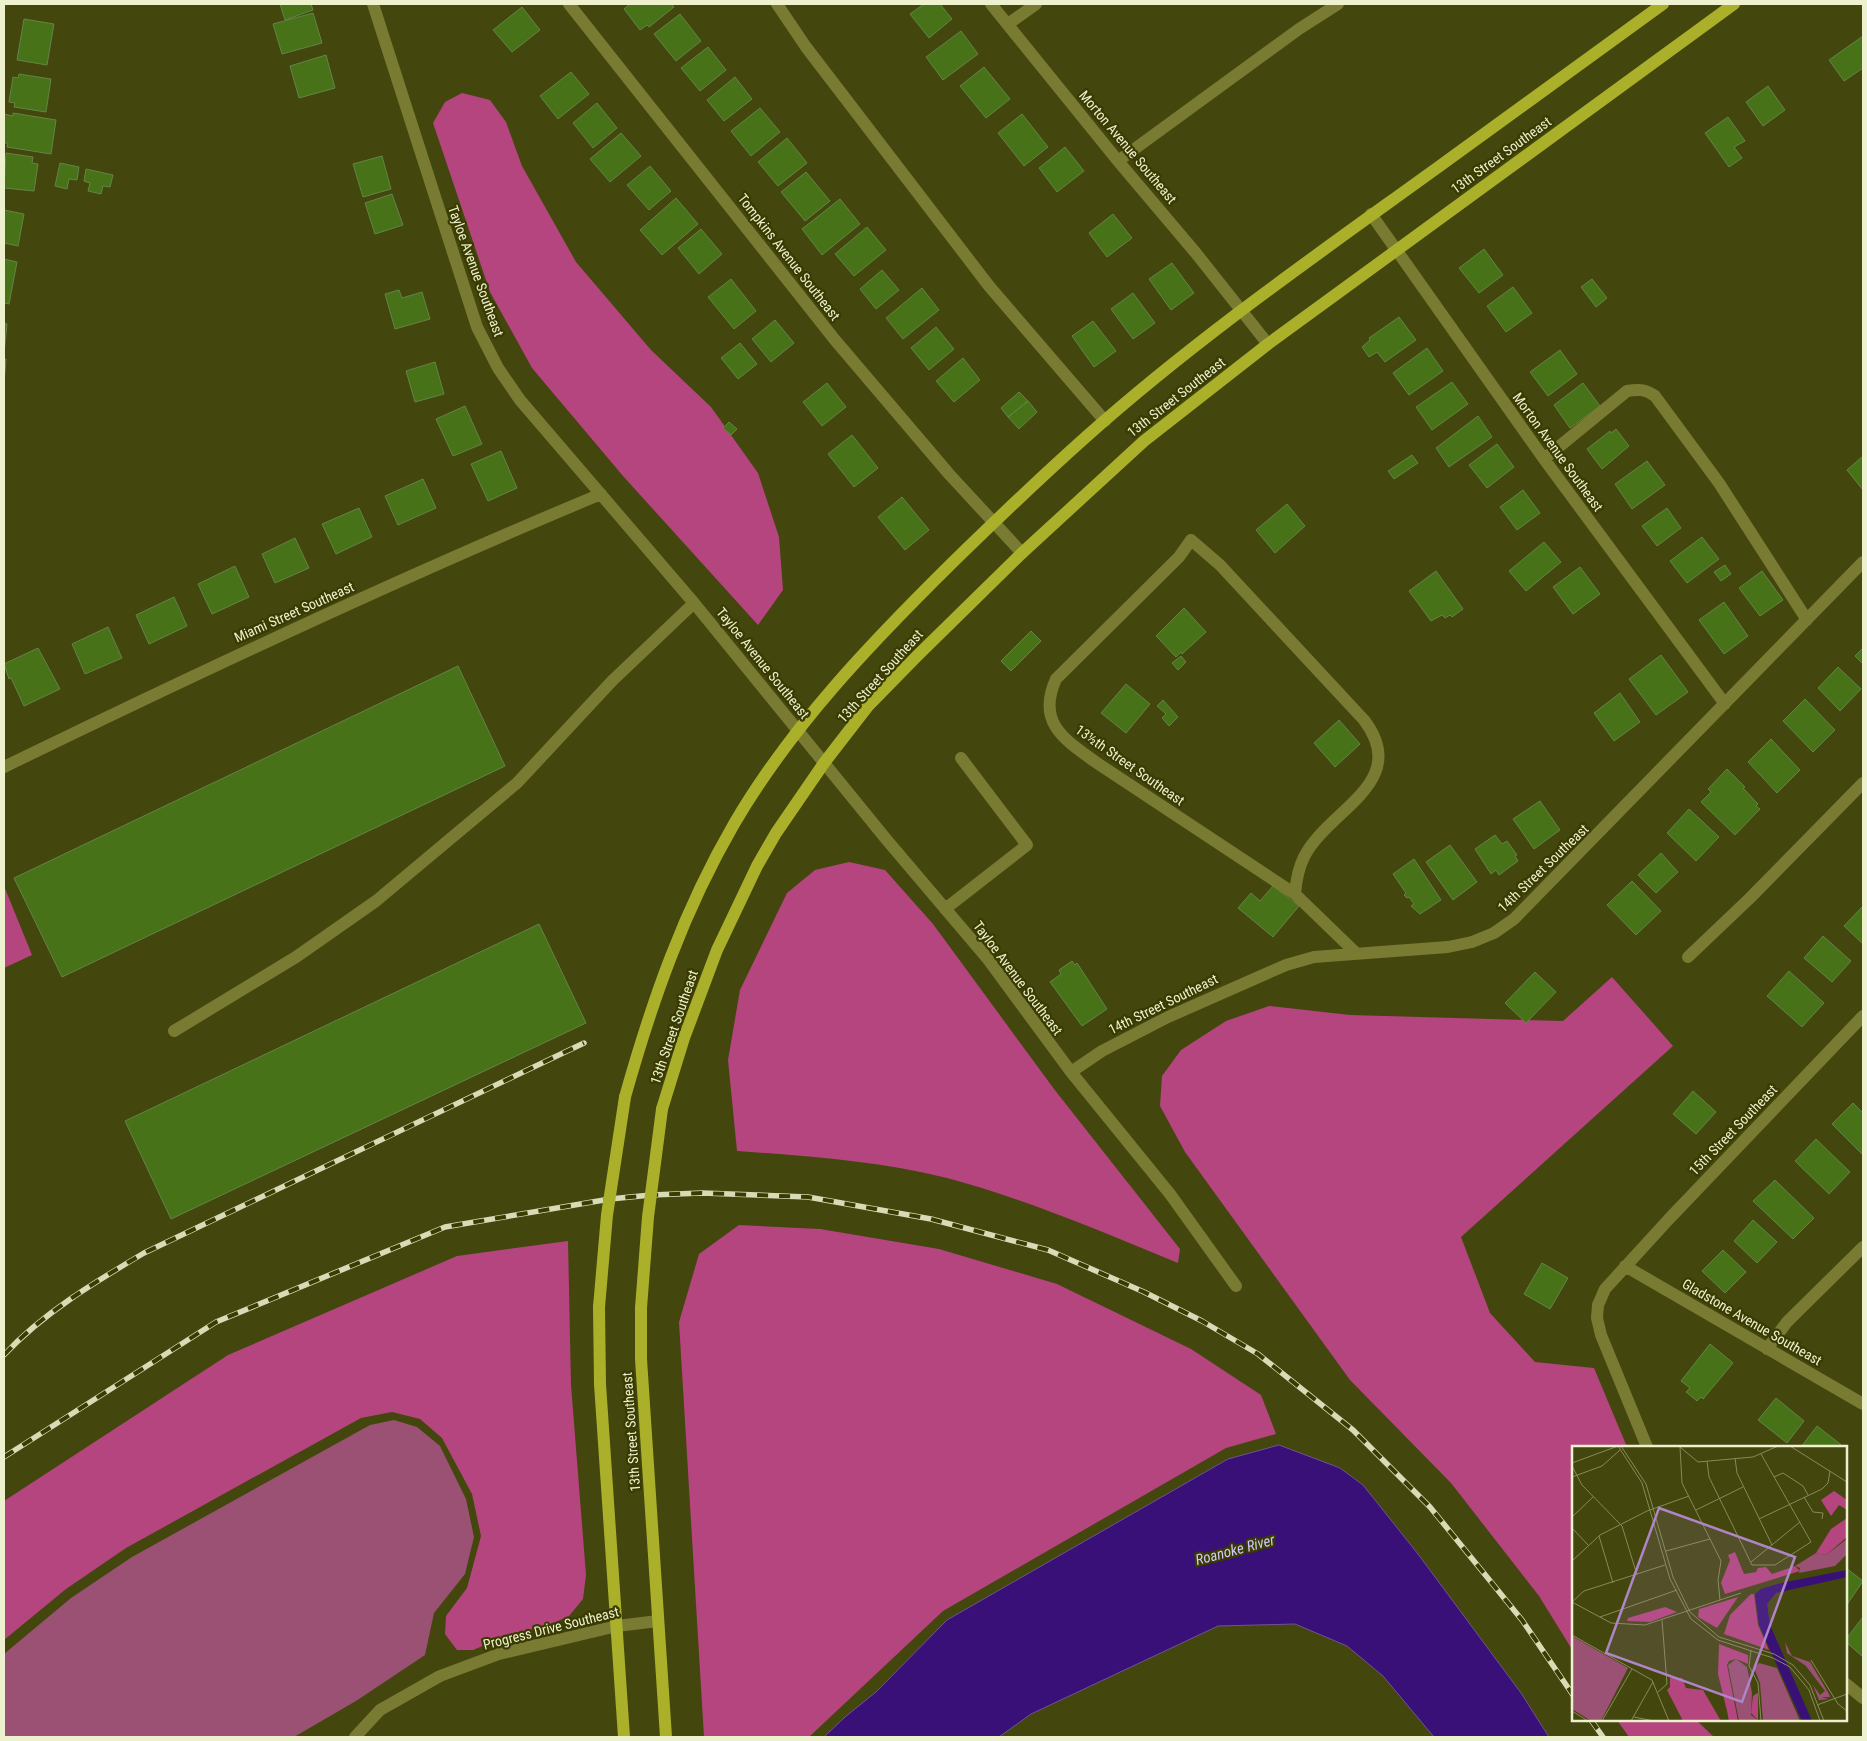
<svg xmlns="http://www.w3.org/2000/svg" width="1867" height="1741" viewBox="0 0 1867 1741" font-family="'Roboto Condensed',sans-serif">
  <rect width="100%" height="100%" fill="#43460d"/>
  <path fill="#9a5173" d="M 394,1420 L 417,1427 L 440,1446 L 466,1499 L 474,1537 L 465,1574 L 434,1613 L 425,1655 L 356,1701 L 294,1737 L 4,1737 L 4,1654 L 71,1598 L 132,1557 L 370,1425 Z"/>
  <path fill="#b5457e" d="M 462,93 L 490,100 L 506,122 L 522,166 L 576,262 L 651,350 L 711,407 L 758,473 L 779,537 L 783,590 L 758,625 L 623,476 L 532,368 L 490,292 L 433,123 L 445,102 Z
    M 849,862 L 885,870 L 933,924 L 1054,1089 L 1180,1249 L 1178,1263 C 1103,1232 1026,1199 947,1178 C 878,1161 808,1156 737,1151 L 728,1060 L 740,990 L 787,893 L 815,870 Z
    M 4,886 L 32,955 L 4,968 Z
    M 1612,977 L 1673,1046 L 1461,1237 L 1490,1313 L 1535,1362 L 1594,1368 L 1627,1447 L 1573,1447 L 1573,1651 L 1539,1596 L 1451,1483 L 1350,1380 L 1185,1152 L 1160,1106 L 1162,1076 L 1181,1050 L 1226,1021 L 1269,1006 L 1350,1015 L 1563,1021 Z
    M 739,1225 L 820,1229 L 939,1249 L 1057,1284 L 1191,1349 L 1261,1395 L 1276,1434 L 1226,1448 L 943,1611 L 809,1737 L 704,1737 L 679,1322 L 699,1254 Z
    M 568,1241 L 571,1385 L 586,1575 L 583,1599 L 569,1616 L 549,1625 L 509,1635 L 473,1650 L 457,1650 L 445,1634 L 446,1616 L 467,1588 L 481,1536 L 472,1494 L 442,1438 L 420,1419 L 392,1412 L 361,1418 L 126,1548 L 66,1589 L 4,1640 L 4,1501 L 228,1355 L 457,1256 Z
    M 1617,1720 L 1696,1720 L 1714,1737 L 1629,1737 Z"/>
  <path fill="#381078" stroke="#6e5492" d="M 1279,1445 L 1340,1468 L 1363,1485 L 1418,1554 L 1521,1693 L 1549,1737 L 1434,1737 L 1383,1676 L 1347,1646 L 1295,1624 L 1218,1626 L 1031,1714 L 999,1737 L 824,1737 L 845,1717 L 876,1692 L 947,1620 L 1228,1459 Z"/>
  <path fill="#487218" stroke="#648447" d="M 280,4 L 311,4 L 313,10 L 285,20 Z
    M 630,4 L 674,4 L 672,5 L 674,7 L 649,27 L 647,25 L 640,30 L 624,9 Z
    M 924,4 L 940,4 L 952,19 L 929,38 L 910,14 Z
    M 522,7 L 540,30 L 512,52 L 493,30 Z
    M 313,13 L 322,43 L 282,54 L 273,24 Z
    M 680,14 L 701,41 L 676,61 L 654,34 Z
    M 24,19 L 54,24 L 47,65 L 17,60 Z
    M 961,31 L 978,54 L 943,80 L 926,57 Z
    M 1863,36 L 1863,68 L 1844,81 L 1829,60 Z
    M 708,47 L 726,70 L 700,91 L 681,68 Z
    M 326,55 L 335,88 L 299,98 L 290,66 Z
    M 984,67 L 1010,99 L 986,118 L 960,86 Z
    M 571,72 L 589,94 L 558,119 L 540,96 Z
    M 19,74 L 51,79 L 46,112 L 14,107 L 15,103 L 9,102 L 13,77 L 18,78 Z
    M 735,77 L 752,99 L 724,121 L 707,100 Z
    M 1768,86 L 1785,110 L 1763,126 L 1746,102 Z
    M 597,103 L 617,128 L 593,148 L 573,123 Z
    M 760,108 L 780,132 L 751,156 L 731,131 Z
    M 13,113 L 56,120 L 51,154 L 7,147 L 8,143 L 4,143 L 4,114 L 13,116 Z
    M 1022,114 L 1048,147 L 1024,166 L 998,133 Z
    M 1728,117 L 1745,141 L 1734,147 L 1742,158 L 1729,167 L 1705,133 Z
    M 621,133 L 641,156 L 610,182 L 590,159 Z
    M 787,138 L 807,163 L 778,186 L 758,162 Z
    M 1065,147 L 1084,171 L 1057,192 L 1039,168 Z
    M 6,153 L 33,157 L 32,163 L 38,164 L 34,191 L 4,188 Z
    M 382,156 L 391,189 L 363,197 L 353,164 Z
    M 60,163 L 79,167 L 77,180 L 69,179 L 67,189 L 55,186 Z
    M 650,166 L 671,191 L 649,210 L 627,185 Z
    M 86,169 L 113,175 L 110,187 L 103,186 L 101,194 L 88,191 L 90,183 L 84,181 Z
    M 806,172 L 830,201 L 805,221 L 781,192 Z
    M 392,194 L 403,225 L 375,234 L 365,203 Z
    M 676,198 L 698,224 L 662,255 L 640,230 Z
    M 840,199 L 860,224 L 822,255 L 802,229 Z
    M 4,210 L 24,214 L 18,246 L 4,243 Z
    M 1113,214 L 1132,238 L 1107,257 L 1089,233 Z
    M 867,227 L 886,250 L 854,276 L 835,254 Z
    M 701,229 L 722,254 L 699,274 L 678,248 Z
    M 1484,249 L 1503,275 L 1479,293 L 1459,268 Z
    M 4,259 L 17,262 L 9,304 L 4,303 Z
    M 1172,263 L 1194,293 L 1171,310 L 1149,279 Z
    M 882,270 L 899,290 L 876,309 L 860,289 Z
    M 731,279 L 756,311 L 734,329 L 708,297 Z
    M 1592,279 L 1607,298 L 1596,307 L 1581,287 Z
    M 1513,287 L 1532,313 L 1506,332 L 1487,306 Z
    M 922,288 L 939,310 L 903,339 L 886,318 Z
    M 399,290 L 402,298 L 422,292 L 430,319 L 395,329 L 385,294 Z
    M 1133,293 L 1155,323 L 1133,339 L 1111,309 Z
    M 1399,317 L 1416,340 L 1385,362 L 1377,352 L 1369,357 L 1362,347 L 1370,340 L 1369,338 Z
    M 775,320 L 794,343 L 771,362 L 752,339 Z
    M 1093,321 L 1116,351 L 1094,367 L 1072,336 Z
    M 4,323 L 7,324 L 4,353 Z
    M 936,327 L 954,349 L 929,370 L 911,348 Z
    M 740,343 L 757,364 L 738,379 L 721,358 Z
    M 1427,348 L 1443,371 L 1409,395 L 1393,373 Z
    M 1560,350 L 1577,374 L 1548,396 L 1530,372 Z
    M 963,358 L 980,380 L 954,402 L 936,381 Z
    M 4,359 L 6,359 L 4,383 Z
    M 435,362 L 444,394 L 415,402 L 406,371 Z
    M 1452,382 L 1468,404 L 1432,430 L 1416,407 Z
    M 827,383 L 846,407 L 822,426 L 803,402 Z
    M 1583,383 L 1600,406 L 1570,428 L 1554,405 Z
    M 1019,392 L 1028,401 L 1008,417 L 1001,408 Z
    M 1028,401 L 1037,412 L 1019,429 L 1008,417 Z
    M 465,406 L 482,444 L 453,456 L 436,419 Z
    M 1478,416 L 1492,437 L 1449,467 L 1436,448 Z
    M 729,422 L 737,429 L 731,435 L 723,428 Z
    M 1616,429 L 1629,446 L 1602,469 L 1587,449 L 1610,431 L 1611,433 Z
    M 852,435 L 878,468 L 854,487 L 828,454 Z
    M 1497,444 L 1514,467 L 1487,488 L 1469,465 Z
    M 501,451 L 517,488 L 488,501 L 471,464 Z
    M 1412,455 L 1418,463 L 1394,479 L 1388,471 Z
    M 1863,456 L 1863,490 L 1847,470 Z
    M 1647,461 L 1665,485 L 1632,509 L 1615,484 Z
    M 423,479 L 436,508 L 398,525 L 385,496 Z
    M 1523,490 L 1540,513 L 1517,530 L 1500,507 Z
    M 902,497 L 929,530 L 905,550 L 878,517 Z
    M 1287,504 L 1305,526 L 1275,553 L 1256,530 Z
    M 359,508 L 372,537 L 336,554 L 322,524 Z
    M 1667,508 L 1681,528 L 1657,546 L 1642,526 Z
    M 1702,537 L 1719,559 L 1687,583 L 1670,561 Z
    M 295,538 L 309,568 L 275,583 L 262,554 Z
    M 1544,542 L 1561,562 L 1526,591 L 1509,571 Z
    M 1725,565 L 1731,574 L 1721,581 L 1714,572 Z
    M 235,566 L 249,597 L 212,614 L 198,584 Z
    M 1580,567 L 1600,594 L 1573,614 L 1553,587 Z
    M 1436,571 L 1463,609 L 1452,617 L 1450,615 L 1445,618 L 1442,615 L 1431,621 L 1409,591 Z
    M 1762,571 L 1783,600 L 1760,616 L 1739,588 Z
    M 174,597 L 187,626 L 149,644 L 136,615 Z
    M 1724,602 L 1748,636 L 1724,654 L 1699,620 Z
    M 1184,608 L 1206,632 L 1182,654 L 1181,652 L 1176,657 L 1156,636 Z
    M 108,627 L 122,658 L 85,674 L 72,644 Z
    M 1031,631 L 1041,641 L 1011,671 L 1001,661 Z
    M 38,648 L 60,689 L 24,706 L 11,678 L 9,679 L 4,664 Z
    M 1863,648 L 1863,664 L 1855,656 Z
    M 1661,655 L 1688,692 L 1656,715 L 1629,679 Z
    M 1181,656 L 1186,662 L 1178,670 L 1172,663 Z
    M 458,666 L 505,766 L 62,977 L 14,878 Z
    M 1838,667 L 1861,689 L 1840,711 L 1818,688 Z
    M 1126,684 L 1150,704 L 1126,733 L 1101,713 Z
    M 1620,693 L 1640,722 L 1614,741 L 1594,713 Z
    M 1805,699 L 1835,730 L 1813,752 L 1783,721 Z
    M 1163,700 L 1178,717 L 1169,726 L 1162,718 L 1166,714 L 1157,706 Z
    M 1339,720 L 1360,744 L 1335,767 L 1314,743 Z
    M 1771,739 L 1800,770 L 1777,793 L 1748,762 Z
    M 1727,769 L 1745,787 L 1743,788 L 1758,804 L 1756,806 L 1760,809 L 1735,835 L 1701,802 L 1711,792 L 1708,789 Z
    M 1540,801 L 1560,830 L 1534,849 L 1513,819 Z
    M 1689,809 L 1719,837 L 1696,861 L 1667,833 Z
    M 1495,835 L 1502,844 L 1507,841 L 1517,855 L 1515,856 L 1518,861 L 1499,875 L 1496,870 L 1491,874 L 1475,849 Z
    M 1450,845 L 1477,882 L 1453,900 L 1426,862 Z
    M 1661,853 L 1678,872 L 1656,893 L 1638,875 Z
    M 1414,859 L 1441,900 L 1420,914 L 1411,906 L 1414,904 L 1409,897 L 1407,898 L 1404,895 L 1406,893 L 1393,874 Z
    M 1632,881 L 1661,911 L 1636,935 L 1607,905 Z
    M 1273,886 L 1299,906 L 1273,937 L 1238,908 L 1251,893 L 1260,901 Z
    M 1863,906 L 1863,944 L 1844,926 Z
    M 539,924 L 586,1023 L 171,1219 L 125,1121 Z
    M 1823,936 L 1851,961 L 1832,982 L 1804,958 Z
    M 1072,961 L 1075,965 L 1077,963 L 1107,1009 L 1082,1026 L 1050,982 L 1061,974 L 1059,970 Z
    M 1789,971 L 1824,1003 L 1802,1027 L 1767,996 Z
    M 1535,972 L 1556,992 L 1526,1023 L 1505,1003 Z
    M 1693,1091 L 1716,1112 L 1696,1134 L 1673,1114 Z
    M 1853,1103 L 1863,1113 L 1863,1155 L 1832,1124 Z
    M 1816,1139 L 1850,1172 L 1829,1194 L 1795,1161 Z
    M 1775,1180 L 1814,1218 L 1793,1239 L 1753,1201 Z
    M 1753,1220 L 1777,1242 L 1757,1263 L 1734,1241 Z
    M 1723,1250 L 1746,1272 L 1725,1293 L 1702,1271 Z
    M 1542,1263 L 1568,1278 L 1550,1309 L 1524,1294 Z
    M 1710,1344 L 1733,1363 L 1703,1399 L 1701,1397 L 1697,1401 L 1686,1392 L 1690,1388 L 1681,1381 Z
    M 1776,1398 L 1804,1421 L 1787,1443 L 1758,1420 Z
    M 1817,1426 L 1844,1447 L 1801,1447 Z
    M 1846,1568 L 1863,1581 L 1846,1606 Z
    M 1863,1617 L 1863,1657 L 1846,1642 L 1846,1639 Z"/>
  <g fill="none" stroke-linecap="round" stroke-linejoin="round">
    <path stroke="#787b31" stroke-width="12" d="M 373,4 L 477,327 L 498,368 L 520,400 L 694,603 L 886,839 L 987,958 L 1071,1072 L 1170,1194 L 1236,1286
      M 569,4 L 835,340 L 949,474 L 1022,553
      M 777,4 L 806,47 L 989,286 L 1105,421
      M 991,4 L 1118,161 L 1195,252 L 1268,344
      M 1008,24 L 1036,4
      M 1118,161 L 1299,29 L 1338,4
      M 1371,214 L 1544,459 L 1725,704
      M 1544,459 L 1627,391 C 1638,389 1645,389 1655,396 L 1719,483 L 1807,620
      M 4,767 C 201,671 399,578 601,494
      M 1295,894 L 1097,763 C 1065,740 1036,723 1056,679 L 1179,557 L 1191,540 L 1220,565 L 1364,720 C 1412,783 1328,809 1304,857 C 1298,869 1296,882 1295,894 L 1357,954
      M 945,909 L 1027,845 L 961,758
      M 1688,957 L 1750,898 L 1863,783
      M 174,1031 L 296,957 L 376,901 L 517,783 L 612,681 L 694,603
      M 1071,1072 L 1102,1051 L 1168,1017 L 1286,965 L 1314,957 L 1448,947 L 1472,942 L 1494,933 L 1514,919 L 1863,562
      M 1625,1266 L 1863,1404
      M 1767,1349 L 1787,1322 L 1863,1247
      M 1647,1447 L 1601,1335 L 1597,1318 L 1598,1305 L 1605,1289 L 1668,1220 L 1863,1016
      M 1846,1684 L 1863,1698
      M 355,1737 L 380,1710 L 440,1676 L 499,1654 L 617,1626 L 658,1621"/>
    <path stroke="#abb02b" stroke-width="12" d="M 625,1097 C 652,1001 684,910 734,824 C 792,725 871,643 952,563 C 996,520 1041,477 1087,436 C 1197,338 1318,254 1437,168 C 1513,113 1588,58 1663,4
      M 662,1109 L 684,1038 L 717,950 L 757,866 L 776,833 L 824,763 L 868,706 L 917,656 L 1022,553 L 1144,441 L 1268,344 L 1734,4
      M 599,1307 L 600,1384 L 624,1737
      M 641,1308 L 641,1359 L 666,1737"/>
    <g stroke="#d8dcb6" stroke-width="5.5">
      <path id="rail" d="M 4,1355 C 43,1313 95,1282 144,1253 L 584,1043
        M 4,1457 L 216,1322 L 445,1227 L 610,1199 L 651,1195 L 702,1193 L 808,1197 L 931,1219 L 1048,1250 L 1144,1292 L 1202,1321 L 1258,1354 L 1353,1430 L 1430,1507 L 1522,1620 L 1573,1695
        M 1591,1720 L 1603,1737"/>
    </g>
    <use href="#rail" stroke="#393b00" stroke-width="4" stroke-dasharray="11" stroke-linecap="butt"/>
    <path stroke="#abb02b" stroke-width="12" d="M 599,1307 L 607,1215 L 625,1097
      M 641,1308 L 648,1217 L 662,1109"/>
  </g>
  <g text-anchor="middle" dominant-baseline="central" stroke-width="4.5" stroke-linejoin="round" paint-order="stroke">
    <g font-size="14" fill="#edf1cd" stroke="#393b00">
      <text transform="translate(1128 147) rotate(50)">Morton Avenue Southeast</text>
      <text transform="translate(1501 155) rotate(-36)">13th Street Southeast</text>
      <text transform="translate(789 257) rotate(52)">Tompkins Avenue Southeast</text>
      <text transform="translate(476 271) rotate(70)">Tayloe Avenue Southeast</text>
      <text transform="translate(1176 397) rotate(-38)">13th Street Southeast</text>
      <text transform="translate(1558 452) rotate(54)">Morton Avenue Southeast</text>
      <text transform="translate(294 612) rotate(-24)">Miami Street Southeast</text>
      <text transform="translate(763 663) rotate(51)">Tayloe Avenue Southeast</text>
      <text transform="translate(880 676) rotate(-48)">13th Street Southeast</text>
      <text transform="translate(1130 765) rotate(35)">13½th Street Southeast</text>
      <text transform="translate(1543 868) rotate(-44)">14th Street Southeast</text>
      <text transform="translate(1018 978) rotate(53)">Tayloe Avenue Southeast</text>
      <text transform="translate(1163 1004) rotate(-26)">14th Street Southeast</text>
      <text transform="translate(674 1027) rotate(-71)">13th Street Southeast</text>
      <text transform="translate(1733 1130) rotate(-46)">15th Street Southeast</text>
      <text transform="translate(1752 1322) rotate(30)">Gladstone Avenue Southeast</text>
      <text transform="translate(631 1432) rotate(-94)">13th Street Southeast</text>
      <text transform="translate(551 1628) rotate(-14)">Progress Drive Southeast</text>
    </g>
    <g font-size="15" font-style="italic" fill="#d1c8fe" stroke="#393b00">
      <text transform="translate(1235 1550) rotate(-15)">Roanoke River</text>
    </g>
  </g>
  <g transform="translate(1572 1446)">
    <rect width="275" height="275" fill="#43460d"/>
    <path d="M 275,93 L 275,108 L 263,120 L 227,127 L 228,122 L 223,120 L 244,107 L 254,109 ZM 0,190 L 56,222 L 29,275 L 19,275 L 0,263 ZM 213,196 L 220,210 L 238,216 L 257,248 L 258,251 L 249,251 L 257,253 L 247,254 L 241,239 L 248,249 L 253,245 L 234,220 L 215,207 ZM 164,213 L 175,221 L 180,247 L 179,269 L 187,275 L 167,275 L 156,219 ZM 187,217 L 205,222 L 228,275 L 191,275 L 188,237 L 182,222 Z" fill="#9a5173"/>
    <path d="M 262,45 L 275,54 L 275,64 L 267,59 L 259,70 L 249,54 ZM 275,72 L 275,91 L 254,109 L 244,107 L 259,83 ZM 163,106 L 172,128 L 184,126 L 186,122 L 194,121 L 200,128 L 223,120 L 228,125 L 153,148 L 149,137 L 158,114 L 156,109 ZM 179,148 L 182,148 L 186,179 L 197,204 L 152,188 L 158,169 ZM 166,151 L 145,182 L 126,171 L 127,163 ZM 93,161 L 105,166 L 78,176 L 55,175 L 56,172 ZM 147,198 L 176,209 L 176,218 L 164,213 L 157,215 L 155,219 L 166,275 L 157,275 L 155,265 L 146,228 ZM 98,232 L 110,232 L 114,242 L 131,244 L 149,275 L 111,275 L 95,244 L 98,241 ZM 185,247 L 186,248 L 186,274 L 179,267 L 181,250 Z" fill="#b5457e"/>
    <path d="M 275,124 L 275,131 L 204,147 L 195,158 L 198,179 L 240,275 L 230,275 L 187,179 L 183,148 L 189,143 L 209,137 Z" fill="#381078"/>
    <path fill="none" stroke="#878a5a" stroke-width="1" d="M 46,0 L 70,37 L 98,133 L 119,173 L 146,194 L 201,212 L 218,221 L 237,244 L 248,275M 49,0 L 74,38 L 101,131 L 118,166 L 147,191 L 202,208 L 221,219 L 238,239 L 252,275M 218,0 L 275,36M 108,1 L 110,37 L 149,115 L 146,134 L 148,154M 108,1 L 126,16 L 181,11 L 206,0M 163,12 L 165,27 L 200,99M 135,15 L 137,31 L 180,119 L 203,119 L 239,96 L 189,8M 0,17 L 46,0M 0,20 L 10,39 L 50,80 L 65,129M 0,31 L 30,20 L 48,4M 202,31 L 211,27 L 231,40 L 236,49M 232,51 L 241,66 L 251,67 L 250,73M 124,64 L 171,41M 0,71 L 21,51M 187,73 L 250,43 L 256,37 L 258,25M 0,82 L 16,99M 27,90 L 41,137M 94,105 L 138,93M 0,115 L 28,89 L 75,65 L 117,50M 179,116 L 228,76M 0,156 L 39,177 L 73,179 L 169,147M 0,156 L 12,145 L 93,119M 28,171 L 105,144M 0,189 L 80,234 L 97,275M 179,204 L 177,220 L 186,237 L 189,275M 239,214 L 266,258 L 275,265M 86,246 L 95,238 L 90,174M 245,259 L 275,248M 0,265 L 16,275M 62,271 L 82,275M 30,275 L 60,223M 59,275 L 81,236"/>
    <path fill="#ae85c5" fill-opacity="0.15" stroke="#ae85c5" stroke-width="2.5" d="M 87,62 L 223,111 L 170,256 L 34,207 Z"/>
    <rect width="275" height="275" fill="none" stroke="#edf1cd" stroke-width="2.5"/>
  </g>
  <rect width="1867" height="1741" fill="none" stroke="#edf1cd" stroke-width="10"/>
</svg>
